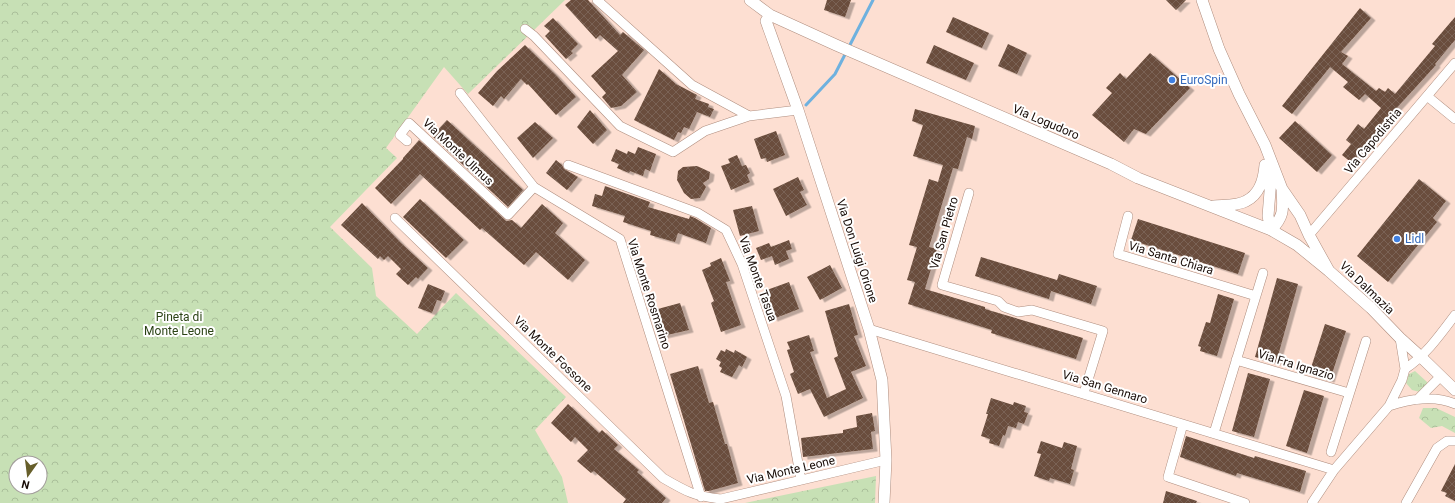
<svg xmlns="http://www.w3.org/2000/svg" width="1455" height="503" viewBox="0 0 1455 503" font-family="Roboto,sans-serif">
  <defs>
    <pattern id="grass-tufts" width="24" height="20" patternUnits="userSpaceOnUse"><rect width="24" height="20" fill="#c7e0b5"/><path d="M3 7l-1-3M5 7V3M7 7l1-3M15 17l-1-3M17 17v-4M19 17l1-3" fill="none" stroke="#aabf9a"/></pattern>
    <pattern id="forest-crowns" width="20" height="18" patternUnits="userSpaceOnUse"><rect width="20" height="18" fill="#c7e0b5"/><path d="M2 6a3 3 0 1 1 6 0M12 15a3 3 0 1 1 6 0" fill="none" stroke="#aabf9a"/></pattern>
    <pattern id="building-cross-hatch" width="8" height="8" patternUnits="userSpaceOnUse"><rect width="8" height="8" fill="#6a4d3c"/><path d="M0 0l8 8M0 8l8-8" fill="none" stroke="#7a6254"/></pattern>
    <filter id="shadow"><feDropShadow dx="4.5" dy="2.5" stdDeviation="0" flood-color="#0004"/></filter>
  </defs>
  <rect width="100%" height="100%" fill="#fddfd2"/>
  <path fill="url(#grass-tufts)" d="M 1415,371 L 1427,382 L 1427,385 L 1420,392 L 1412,390 L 1406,383 L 1409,374 Z"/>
  <path fill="url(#forest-crowns)" fill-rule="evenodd" d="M 0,0 L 565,0 L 468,94 L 444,67 L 386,148 L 397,158 L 330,227 L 372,268 L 376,296 L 417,334 L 456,293 L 566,397 L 535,430 L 562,477 L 568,503 L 0,503 ZM 16,463 L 40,463 L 40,487 L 16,487 Z
    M 1423,408 L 1436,408 L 1455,417 L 1455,433 L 1442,426 L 1431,428 L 1419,418 Z
    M 876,476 L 875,503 L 745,503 Z"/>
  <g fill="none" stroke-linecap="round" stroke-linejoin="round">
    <path stroke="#6eb1df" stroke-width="3" d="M 806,105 L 835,74 L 873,0"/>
  </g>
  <path fill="url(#building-cross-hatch)" filter="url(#shadow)" d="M 571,0 L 588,0 L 620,35 L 623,32 L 644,50 L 622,75 L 637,92 L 621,106 L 611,108 L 602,97 L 606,93 L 591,76 L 618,51 L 600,35 L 596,39 L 565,5 Z
    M 827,0 L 851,0 L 845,17 L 824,10 Z
    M 1166,0 L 1186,0 L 1176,10 Z
    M 1360,8 L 1371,18 L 1341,52 L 1348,56 L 1342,64 L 1376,91 L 1379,88 L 1385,92 L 1388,88 L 1395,94 L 1435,46 L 1432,44 L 1455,17 L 1455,40 L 1435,64 L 1436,65 L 1385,121 L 1352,163 L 1342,155 L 1351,144 L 1346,140 L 1358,124 L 1364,129 L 1381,108 L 1365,94 L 1359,100 L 1343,87 L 1348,82 L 1330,67 L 1292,114 L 1282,106 Z
    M 953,17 L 989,33 L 982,48 L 946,32 Z
    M 553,18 L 578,44 L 571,51 L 573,53 L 566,59 L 545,36 L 550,31 L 544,26 Z
    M 1008,44 L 1027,53 L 1017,74 L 998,66 Z
    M 525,45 L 556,75 L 576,97 L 556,115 L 528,84 L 527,85 L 521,79 L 504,99 L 501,96 L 493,106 L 478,93 L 497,71 Z
    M 934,45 L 974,63 L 966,80 L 926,63 Z
    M 1150,53 L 1190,88 L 1146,134 L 1134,129 L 1124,142 L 1092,115 L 1112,93 L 1106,88 L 1120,73 L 1126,79 Z
    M 659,69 L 676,84 L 697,95 L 695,99 L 709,104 L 708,107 L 714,109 L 710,117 L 697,112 L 689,129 L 684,127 L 681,133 L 678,132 L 674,140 L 634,120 Z
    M 915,109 L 975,126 L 972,139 L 967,137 L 958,169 L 953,168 L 929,247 L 937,249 L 925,289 L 985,307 L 985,309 L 1083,338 L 1076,359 L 991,333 L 992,330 L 908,304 L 915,282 L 907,280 L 917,247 L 909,245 L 929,179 L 938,182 L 943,165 L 913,156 L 923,125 L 912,121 Z
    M 590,110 L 607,130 L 593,144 L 577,127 Z
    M 447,120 L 523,190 L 508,207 L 432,136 Z
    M 1295,121 L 1332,155 L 1317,172 L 1279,138 Z
    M 535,122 L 553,138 L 533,158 L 517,138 Z
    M 776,131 L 785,155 L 767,162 L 766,158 L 761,159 L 754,139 Z
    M 419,140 L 506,221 L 512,220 L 521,228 L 542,204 L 563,223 L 555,233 L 585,260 L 568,280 L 536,252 L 524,265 L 482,228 L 480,230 L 420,174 L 391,204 L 375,188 L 403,159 L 403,158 Z
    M 638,147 L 656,154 L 650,171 L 645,169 L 643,176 L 630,171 L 629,173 L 617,168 L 619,164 L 611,161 L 616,149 L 627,154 L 628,151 L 635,154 Z
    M 737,155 L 742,166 L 746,165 L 750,173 L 747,175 L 750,182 L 731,190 L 721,166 L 730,163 L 728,159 Z
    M 556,160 L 562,165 L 564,169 L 578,177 L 567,190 L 546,173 Z
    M 697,166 L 710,172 L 709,179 L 703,183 L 706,187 L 700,198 L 691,199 L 684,193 L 677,180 L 678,171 L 683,167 Z
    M 798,177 L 804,190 L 800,192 L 807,205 L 786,216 L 773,189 Z
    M 1419,179 L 1446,201 L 1433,218 L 1437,222 L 1388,282 L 1357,256 Z
    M 605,186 L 650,202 L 648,207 L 689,219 L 690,216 L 695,218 L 711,228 L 706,243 L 678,233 L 675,242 L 650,235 L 651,231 L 623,222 L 625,216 L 592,206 L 595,194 L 602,196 Z
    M 420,199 L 464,240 L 446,258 L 403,217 Z
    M 362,203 L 401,243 L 428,268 L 418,279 L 416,277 L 408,285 L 396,274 L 401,269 L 388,256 L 384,260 L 380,256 L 378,259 L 341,225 Z
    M 752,206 L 759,231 L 740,236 L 733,210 Z
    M 1138,219 L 1245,253 L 1238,274 L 1131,240 Z
    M 789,240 L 792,249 L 786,251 L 789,259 L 775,265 L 772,256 L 761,260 L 756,248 L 769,243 L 771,247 Z
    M 981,257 L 1057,280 L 1059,274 L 1097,286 L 1091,304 L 1051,291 L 1049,299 L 975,276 Z
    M 721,258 L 730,281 L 726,282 L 741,325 L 721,332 L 711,303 L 714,301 L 702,270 L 711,266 L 710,263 Z
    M 830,265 L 842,288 L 820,300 L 807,277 Z
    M 1277,278 L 1298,284 L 1276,363 L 1255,357 Z
    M 789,282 L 799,309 L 773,319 L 764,291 Z
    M 428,284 L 445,291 L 441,301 L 437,300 L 432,313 L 418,308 Z
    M 1218,294 L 1234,299 L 1217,356 L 1200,351 L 1201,347 L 1198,346 L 1206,322 L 1210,323 Z
    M 680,303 L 689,330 L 663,336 L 654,310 Z
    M 849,304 L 858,335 L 854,336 L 866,366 L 851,372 L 863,398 L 824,417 L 810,389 L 798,394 L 790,374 L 794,372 L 787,350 L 790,349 L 787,342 L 809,335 L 814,351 L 810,352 L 827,398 L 846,389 L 834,358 L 838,356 L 825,311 Z
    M 1325,324 L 1346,331 L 1330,380 L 1309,374 Z
    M 726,349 L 734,353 L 735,350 L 747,357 L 742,367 L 739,365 L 732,377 L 720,372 L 722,368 L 719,366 L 721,362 L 716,359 L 721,350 L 725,352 Z
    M 698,366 L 709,403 L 713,402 L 725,444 L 727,444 L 738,483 L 709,491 L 705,491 L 670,374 Z
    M 1248,373 L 1270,379 L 1254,437 L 1232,431 Z
    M 1304,390 L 1324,396 L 1307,453 L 1286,446 Z
    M 991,398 L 1013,405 L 1014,402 L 1026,406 L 1024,412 L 1028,413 L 1024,424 L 1018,422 L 1016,428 L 1008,426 L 1005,436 L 1003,435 L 999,446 L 989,443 L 990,439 L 981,436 L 988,414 L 986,414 Z
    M 568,404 L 599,433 L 602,430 L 618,445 L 614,449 L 639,470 L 637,472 L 666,498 L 662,503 L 623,503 L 626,499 L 594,471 L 591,473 L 577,461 L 588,450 L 575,437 L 571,442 L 551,423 Z
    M 872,413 L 875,431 L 871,432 L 873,449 L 803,457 L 801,438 L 843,433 L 843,430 L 857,427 L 856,416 Z
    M 1186,436 L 1254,458 L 1255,456 L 1306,471 L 1300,492 L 1237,473 L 1236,476 L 1180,457 Z
    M 1041,441 L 1062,448 L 1064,442 L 1077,446 L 1071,469 L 1074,470 L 1070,484 L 1050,478 L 1049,481 L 1034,476 L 1041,454 L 1037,453 Z
    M 1455,464 L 1455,501 L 1445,496 L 1447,493 L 1441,491 Z
    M 1166,491 L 1197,501 L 1196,503 L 1163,503 Z"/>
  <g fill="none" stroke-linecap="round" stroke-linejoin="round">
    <g stroke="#af8d7e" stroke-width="10">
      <path id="minor" d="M 597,0 L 692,85 L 749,116
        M 525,29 L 534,36 L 620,126 L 673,152 L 705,131 L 749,116 L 798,110
        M 460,93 L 534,187 L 620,239 L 701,497
        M 1427,96 L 1455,119
        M 407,141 L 400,135 L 409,123 L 508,215 L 534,187
        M 568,165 L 698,213 L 726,230 L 742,264 L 786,396 L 801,480
        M 969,193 L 942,285 L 998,301 L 1004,307 L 1018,312 L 1032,310 L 1103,331 L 1084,393
        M 1128,216 L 1118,254 L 1256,296
        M 395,218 L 663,478 C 687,492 694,496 721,499 L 886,460
        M 1309,235 L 1455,63
        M 869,329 L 1334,470
        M 1236,360 L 1349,393
        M 1405,369 C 1426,355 1440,335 1455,315
        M 1417,400 L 1441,376
        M 1389,406 C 1409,399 1435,395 1455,404
        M 1183,424 L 1168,477 L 1245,503
        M 1214,433 L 1263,273
        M 1331,452 L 1366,341
        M 1312,503 L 1334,470 L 1389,406 L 1402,380 L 1405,369 L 1400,338
        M 1406,503 L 1437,448 L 1447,441 L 1455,441"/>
    </g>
    <g stroke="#af8d7e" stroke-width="12">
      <path id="tertiary" d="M 750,0 L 770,15 L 836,45 L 1111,164 L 1138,178 L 1271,230 L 1297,245 L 1329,271
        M 1202,0 L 1219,49 L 1239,94 L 1265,145 L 1282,189 L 1300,215 L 1309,235 L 1329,271 L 1371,308 L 1400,338 L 1421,357 L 1455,390
        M 770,15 L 766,21 L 798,110 L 869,329 L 882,380 L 886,460 L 884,503
        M 1266,167 L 1271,179 L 1268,216 L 1271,230
        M 1214,206 C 1224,205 1238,206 1246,201 C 1259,195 1264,179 1265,165
        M 1271,230 C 1285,216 1283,208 1282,189"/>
    </g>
    <use href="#minor" stroke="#fff" stroke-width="9"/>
    <use href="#tertiary" stroke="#fff" stroke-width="11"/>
  </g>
  <g fill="#3f7fe0" stroke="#fff" stroke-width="1.5">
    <circle cx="1172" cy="80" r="4"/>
    <circle cx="1397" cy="239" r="4"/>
  </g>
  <g text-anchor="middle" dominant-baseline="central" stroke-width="4" stroke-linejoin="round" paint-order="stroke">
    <g font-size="12" fill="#366cbe" stroke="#fff" text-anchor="start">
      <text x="1180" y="80">EuroSpin</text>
      <text x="1405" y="239">Lidl</text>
    </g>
    <g font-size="12" fill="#180c07" stroke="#fff">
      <text transform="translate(1046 122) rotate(23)">Via Logudoro</text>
      <text transform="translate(1373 141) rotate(-50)">Via Capodistria</text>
      <text transform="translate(458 152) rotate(43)">Via Monte Ulmus</text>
      <text transform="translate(944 233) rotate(-74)">Via San Pietro</text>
      <text transform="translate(857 251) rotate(72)">Via Don Luigi Orione</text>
      <text transform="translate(1171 258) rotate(17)">Via Santa Chiara</text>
      <text transform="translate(758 279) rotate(70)">Via Monte Tasua</text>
      <text transform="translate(1367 288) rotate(44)">Via Dalmazia</text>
      <text transform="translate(649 294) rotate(72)">Via Monte Rosmarino</text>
      <text transform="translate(553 354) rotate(44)">Via Monte Fossone</text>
      <text transform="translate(1296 365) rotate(17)">Via Fra Ignazio</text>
      <text transform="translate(1105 387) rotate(17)">Via San Gennaro</text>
      <text transform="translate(791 470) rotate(-13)">Via Monte Leone</text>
    </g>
    <g font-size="12" fill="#2b4315" stroke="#fff">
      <text x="179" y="317">Pineta di<tspan x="179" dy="14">Monte Leone</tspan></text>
    </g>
  </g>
  <g transform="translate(28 475) rotate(194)"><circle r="19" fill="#ffffff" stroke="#a39e9c"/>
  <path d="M0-3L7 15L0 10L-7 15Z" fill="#675f2b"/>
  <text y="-6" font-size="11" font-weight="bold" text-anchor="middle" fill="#180c07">N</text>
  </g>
</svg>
